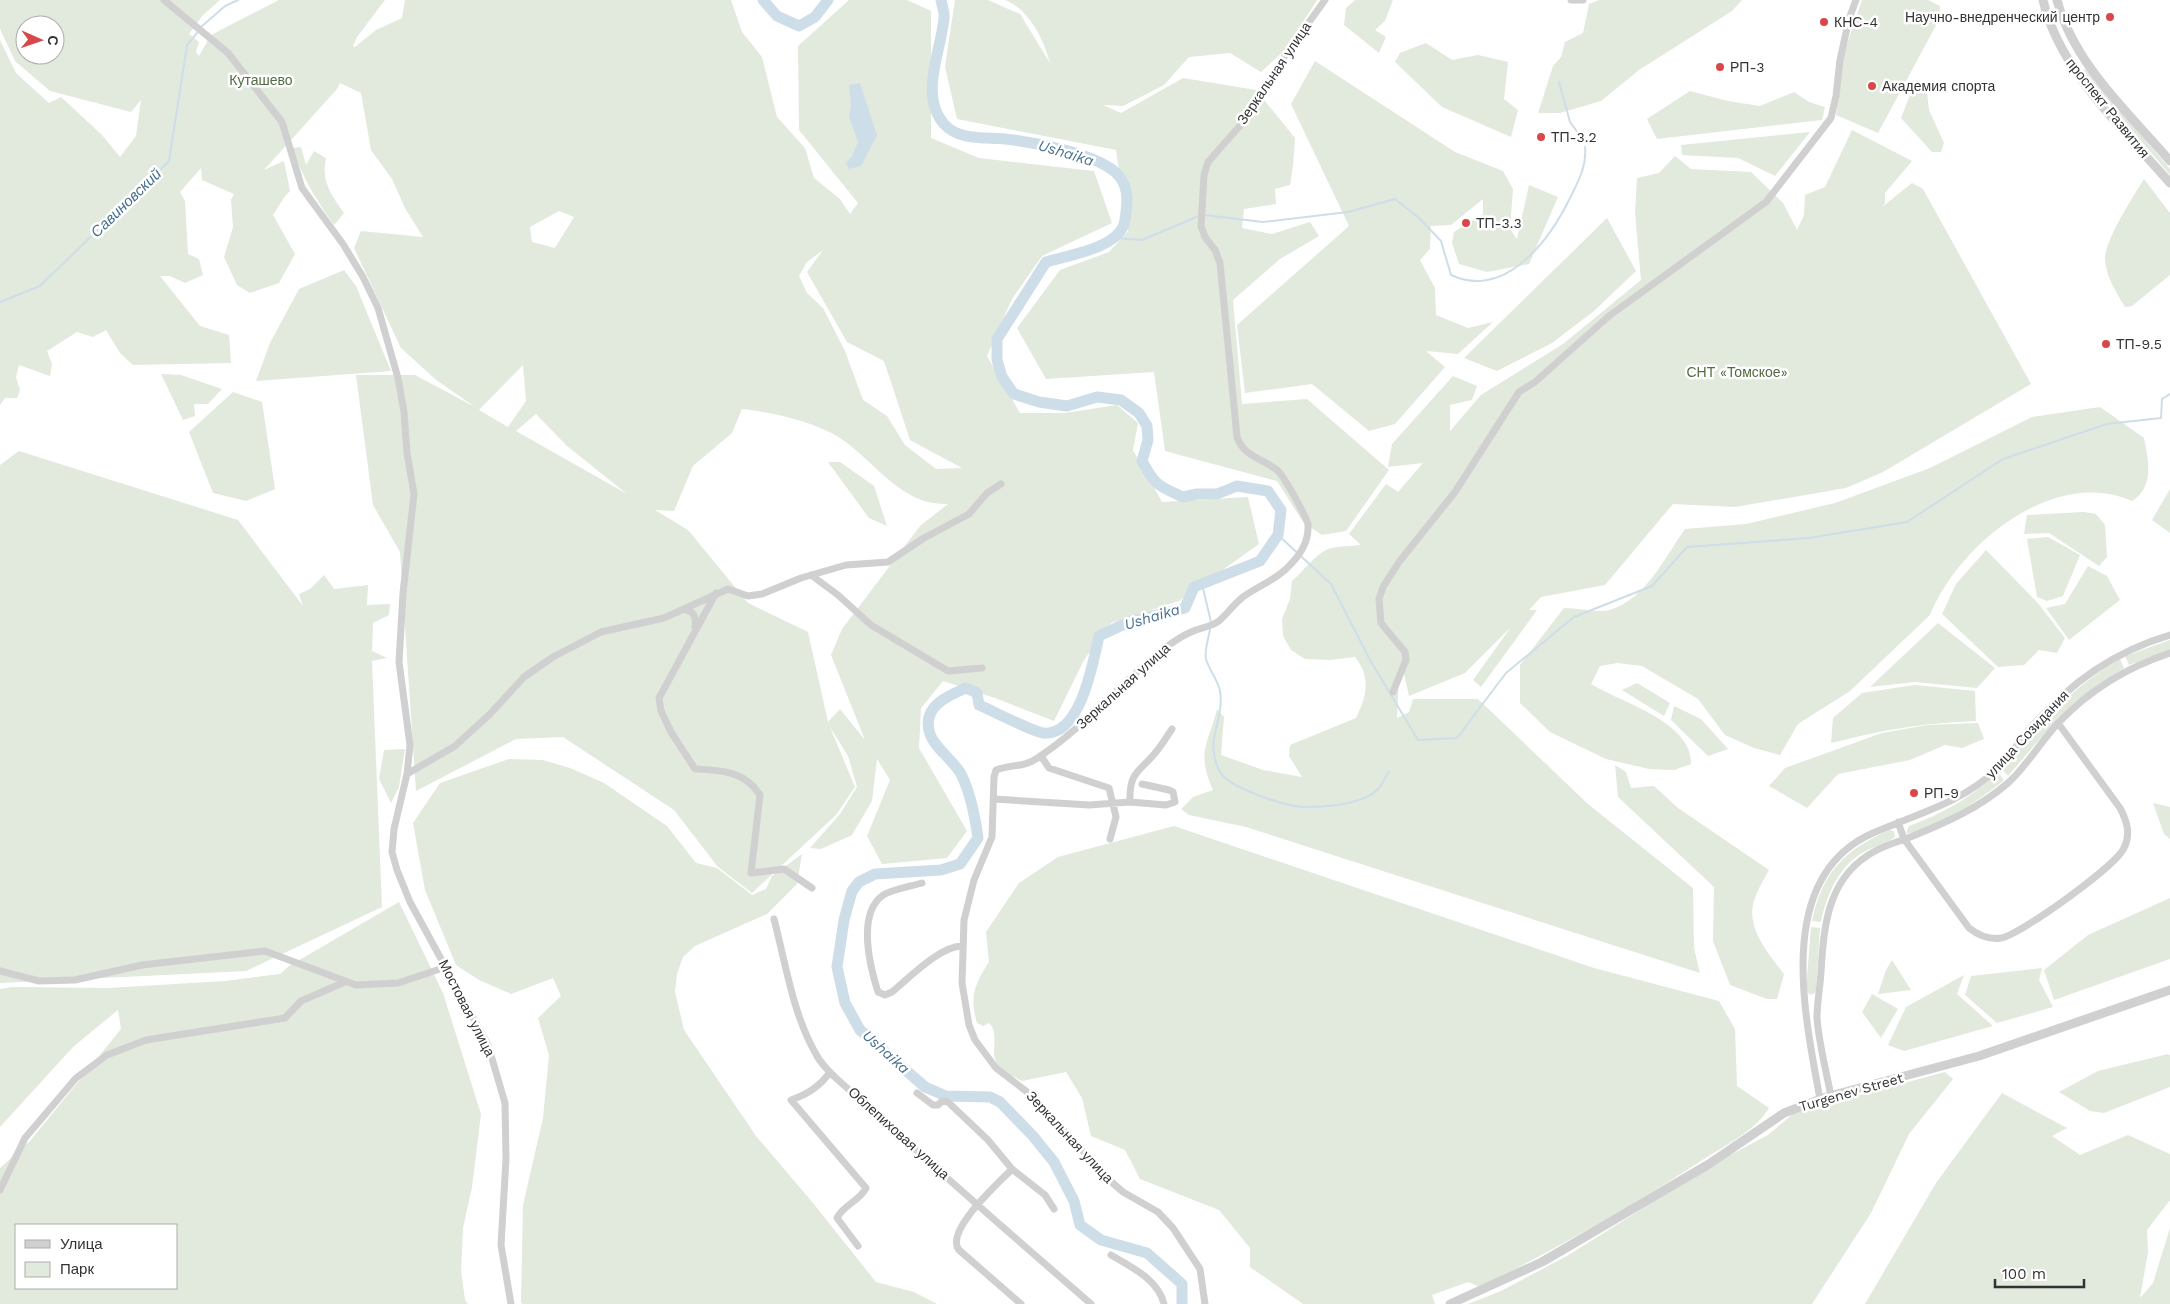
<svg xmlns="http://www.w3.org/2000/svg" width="2170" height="1304" viewBox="0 0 2170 1304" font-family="'Work Sans',sans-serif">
  <rect width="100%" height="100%" fill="#fff"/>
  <path fill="#e2e9dd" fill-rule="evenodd" d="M 0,0 L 220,0 L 203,15 L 189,34 L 199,42 L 196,52 L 199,56 L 211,35 L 279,0 L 385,0 L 357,37 L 353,46 L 355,47 L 376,30 L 402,18 L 405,0 L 731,0 L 742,32 L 762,57 L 777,117 L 805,148 L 814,178 L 840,199 L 850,214 L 858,203 L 799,130 L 798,46 L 849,0 L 907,0 L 931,11 L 931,138 L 979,158 L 1094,171 L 1112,223 L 1042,256 L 1012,299 L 987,356 L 1020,413 L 1065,413 L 1117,405 L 1138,423 L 1133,450 L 1162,502 L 1248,497 L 1259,544 L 1179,601 L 1111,623 L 1084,660 L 1054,721 L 995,698 L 943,681 L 921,708 L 919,748 L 967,831 L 947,858 L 882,864 L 867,836 L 890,780 L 877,759 L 872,801 L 852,835 L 821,849 L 810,848 L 840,814 L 857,787 L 848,756 L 830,727 L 855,787 L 836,815 L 752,893 L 718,867 L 674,810 L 563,737 L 516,739 L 416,791 L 400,552 L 373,505 L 356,375 L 415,375 L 475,407 L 435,379 L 401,348 L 354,248 L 361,231 L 423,237 L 405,208 L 392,179 L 371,150 L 361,93 L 340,83 L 337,89 L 264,170 L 284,161 L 290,191 L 285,196 L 273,215 L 295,254 L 279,283 L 250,293 L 237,285 L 224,257 L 233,227 L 231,200 L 234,194 L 202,180 L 201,168 L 180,192 L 185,201 L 188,254 L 199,259 L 203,275 L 185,283 L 170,276 L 160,276 L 200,326 L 229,335 L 231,363 L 133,365 L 120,353 L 106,330 L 93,337 L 77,332 L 47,351 L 52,364 L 50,376 L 19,365 L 16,377 L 20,390 L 17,398 L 5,398 L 0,405 L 0,40 L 16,73 L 49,103 L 61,97 L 102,135 L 120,157 L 136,136 L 141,100 L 131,112 L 50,91 L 15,61 L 0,29 ZM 25,25 L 55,25 L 55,55 L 25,55 ZM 559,211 L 574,217 L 555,248 L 532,242 L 530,227 ZM 823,250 L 807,272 L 847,342 L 884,361 L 910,440 L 962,468 L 936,469 L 905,445 L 887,416 L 863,400 L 845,351 L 823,308 L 807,293 L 799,276 L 807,262 ZM 523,365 L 526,401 L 508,427 L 479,410 ZM 742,409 C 771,412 815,422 840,438 C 875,461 901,506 948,504 L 920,526 L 842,629 L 831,655 L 865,740 L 840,709 L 828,722 L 808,632 L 748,603 L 688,530 L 655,510 L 674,511 L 693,466 L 732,433 ZM 536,414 L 567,446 L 627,494 L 516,431 Z
    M 955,0 L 988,0 L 1020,14 L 1050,63 C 1044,40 1029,9 1005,0 L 1317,0 L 1285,50 L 1261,72 L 1230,53 L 1189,57 L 1164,85 L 1123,106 L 1103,105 L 1121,113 L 1183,78 L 1256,90 L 1295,138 L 1293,166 L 1290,185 L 1275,189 L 1276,204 L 1244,209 L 1242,228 L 1272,234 L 1310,222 L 1319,236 L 1280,259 L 1233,300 L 1242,404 L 1307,399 L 1389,470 L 1346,531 L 1322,535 L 1303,522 L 1277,481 L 1165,451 L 1154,372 L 1046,379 L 1017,328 L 1060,270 L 1109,252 L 1128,231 L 1116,150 L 957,119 L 945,67 Z
    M 1355,0 L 1393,0 L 1385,21 L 1375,30 L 1386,37 L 1379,53 L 1344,25 L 1346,8 Z
    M 1599,0 L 1742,0 L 1732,11 L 1639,70 L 1601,101 L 1560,113 L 1538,113 L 1553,66 L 1561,57 L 1565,42 L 1583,33 L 1589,4 Z
    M 1862,0 L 1928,0 L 1940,6 L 1940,18 L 1878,133 L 1836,115 L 1843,56 Z
    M 1426,43 L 1452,60 L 1478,55 L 1508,62 L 1504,99 L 1518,110 L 1511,137 L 1442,107 L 1395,62 L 1400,53 Z
    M 1315,61 L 1455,152 L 1503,171 L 1513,189 L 1510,229 L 1517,239 L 1529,185 L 1558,197 L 1529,264 L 1487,272 L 1459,264 L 1452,243 L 1454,232 L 1483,214 L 1483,199 L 1451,225 L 1431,226 L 1430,249 L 1420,260 L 1435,288 L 1436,315 L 1468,328 L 1493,322 L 1458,354 L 1426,351 L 1445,367 L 1395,424 L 1369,431 L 1312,384 L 1245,393 L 1237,325 L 1349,226 L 1291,104 Z
    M 2085,69 L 2170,169 L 2170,175 L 2082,71 Z
    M 1919,87 L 1927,93 L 1929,110 L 1944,143 L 1941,152 L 1932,152 L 1901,118 L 1911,92 Z
    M 1690,91 L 1728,101 L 1760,106 L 1794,92 L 1809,102 L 1825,107 L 1822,120 L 1657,139 L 1647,119 Z
    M 1852,130 L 1912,161 L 1885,193 L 1885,203 L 1882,207 L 1912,183 L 1923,189 L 2031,384 L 1883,472 L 1846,488 L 1735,507 L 1673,504 L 1605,585 L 1541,597 L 1529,610 L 1537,610 L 1481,687 L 1473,680 L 1511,627 L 1465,673 L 1409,696 L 1402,665 L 1399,676 L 1397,718 L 1409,712 L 1413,699 L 1478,699 L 1588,804 L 1693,888 L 1694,948 L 1700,973 L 1246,827 L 1189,815 L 1181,809 L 1193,797 L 1213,790 C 1196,751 1208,746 1217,709 L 1224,717 L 1221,755 L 1263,770 L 1302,777 L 1289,756 L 1290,745 L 1356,718 C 1367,696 1371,677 1355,657 L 1330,660 L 1305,659 L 1291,650 L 1283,636 L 1282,619 L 1290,599 L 1292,581 C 1304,571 1314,555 1328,549 C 1338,546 1351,546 1361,545 L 1349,534 L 1386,484 L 1398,492 L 1423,463 L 1388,467 L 1392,444 L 1453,376 L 1477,386 L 1472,400 L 1450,405 L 1450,431 L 1481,395 L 1563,344 L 1641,280 L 1635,213 L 1637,178 L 1659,173 L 1675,156 L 1691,169 L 1751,172 L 1783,203 L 1797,230 L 1804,215 L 1805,195 L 1825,187 Z
    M 1810,132 L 1775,176 L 1738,158 L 1682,155 L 1681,145 Z
    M 301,147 L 306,165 L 314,151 L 326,158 C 321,182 331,194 344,213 L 334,225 C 316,200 302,176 292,148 Z
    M 2144,179 L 2170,213 L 2170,275 L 2132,306 L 2125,307 C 2117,293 2106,277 2105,260 C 2104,241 2133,197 2144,179 Z
    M 1607,218 L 1636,271 L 1594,311 L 1552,343 L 1497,371 L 1464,358 Z
    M 344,270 L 356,286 L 391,371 L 256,381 L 270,343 L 299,289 Z
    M 161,374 L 181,375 L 222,389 L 208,404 L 194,404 L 195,416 L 183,420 Z
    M 233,392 L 262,402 L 275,489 L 246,501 L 213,493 L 189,432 Z
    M 2100,407 L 2144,438 C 2148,459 2155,487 2132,501 C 2054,466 1958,545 1930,615 L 1850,691 L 1798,724 L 1780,755 L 1754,748 L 1725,735 L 1698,699 L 1642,666 L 1617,663 L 1600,666 L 1591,684 C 1620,702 1693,722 1691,764 L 1674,770 L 1649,769 L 1606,759 L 1550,732 L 1520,703 L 1520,665 L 1564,608 C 1578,608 1598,613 1610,610 C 1646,599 1665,557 1685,529 L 1746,524 L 1835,503 L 1930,468 L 2032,417 Z
    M 19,451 L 238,520 L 303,606 L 299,594 L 310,589 L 324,575 L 334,589 L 368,585 L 367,605 L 390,604 L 389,615 L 373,623 L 372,651 L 387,658 L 372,661 L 382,907 L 246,971 L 0,983 L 0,465 Z
    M 828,462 L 840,462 L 874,486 L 887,526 L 869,518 Z
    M 2170,489 L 2170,533 L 2152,520 Z
    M 2084,512 L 2096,514 L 2105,525 L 2107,557 L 2099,566 L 2049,533 L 2024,534 L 2027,515 Z
    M 2048,537 L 2080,555 L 2063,596 L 2047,601 L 2037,597 L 2027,539 Z
    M 1986,550 L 2037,602 L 2065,638 L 2057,653 L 2039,650 L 2024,665 L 1998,667 L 1942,614 L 1956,584 Z
    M 2088,566 L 2107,576 L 2120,600 L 2069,640 L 2046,608 L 2065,604 Z
    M 1938,623 L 1995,668 L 1977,688 L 1915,682 L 1870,687 Z
    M 2170,640 L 2170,650 L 2129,665 L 2125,656 Z
    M 2120,659 L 2124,668 L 2075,702 L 2056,720 L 2008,776 L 2002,769 C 2041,725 2068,689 2120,659 Z
    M 1637,683 L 1670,703 L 1664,716 L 1622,690 Z
    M 1915,685 L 1975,691 L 1976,721 C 1922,723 1883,730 1831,743 L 1833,718 L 1862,693 Z
    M 1674,706 L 1701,719 L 1728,749 L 1708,756 L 1671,720 Z
    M 1978,723 L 1984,739 L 1962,748 L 1945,745 L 1910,760 L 1838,774 L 1807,808 L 1769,786 L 1785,768 L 1882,733 L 1928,725 Z
    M 405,749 L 399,787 L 391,803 L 379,779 L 384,750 Z
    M 509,759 L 543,760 L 570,768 L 604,783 L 667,826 L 696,863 L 717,868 L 752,895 L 766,889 L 772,876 L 802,854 L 797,884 L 767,914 L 695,946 L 683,957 L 677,974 L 675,992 L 684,1030 L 756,1136 L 813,1203 L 876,1282 L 914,1292 L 937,1304 L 523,1304 L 521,1302 L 523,1205 L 543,1118 L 549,1055 L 538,1018 L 561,996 L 553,978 L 511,994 L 479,980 L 456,965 L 425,890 L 413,823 L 440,783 Z
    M 1615,765 L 1626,772 L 1631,788 L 1654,786 L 1678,808 L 1769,870 C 1764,879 1758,889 1755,898 C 1744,926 1768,953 1784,974 L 1777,999 L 1767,999 L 1730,985 L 1713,941 L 1714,887 L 1618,797 Z
    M 1998,773 L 2004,780 C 1987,795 1927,836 1906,833 L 1909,826 C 1944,813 1970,798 1998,773 Z
    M 2153,803 L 2170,807 L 2170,839 L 2164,834 Z
    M 1174,826 L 1594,968 L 1719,1001 L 1735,1029 L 1737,1086 L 1769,1108 C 1755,1131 1727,1144 1704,1159 C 1632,1206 1557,1248 1480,1287 L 1468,1282 L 1432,1295 L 1435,1304 L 1303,1304 L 1250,1267 L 1250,1248 L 1219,1210 L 1140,1179 L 1125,1150 L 1091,1136 L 1082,1098 L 1066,1072 L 1022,1081 C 1015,1077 1006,1073 1001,1068 C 986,1054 1002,1036 989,1023 L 983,1026 L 977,1023 C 969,997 975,983 989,962 L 986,932 L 1019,883 L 1058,857 Z
    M 1889,830 L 1894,831 L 1895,837 C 1884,845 1870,847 1859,855 C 1837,870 1826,897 1821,922 L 1812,921 C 1823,871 1844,851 1889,830 Z
    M 2170,898 L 2170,959 L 2054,1000 L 2044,970 L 2088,935 Z
    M 399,902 L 443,993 L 481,1114 L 472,1187 L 463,1228 L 461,1271 L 465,1300 L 468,1304 L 0,1304 L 0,1168 L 30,1141 L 121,1029 L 118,1010 L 73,1047 L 0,1127 L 0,989 L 12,987 L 108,988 L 225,981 L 280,974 L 289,966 ZM 16,1225 L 176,1225 L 176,1288 L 16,1288 Z
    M 1811,927 L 1820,928 L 1816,990 L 1815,993 L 1810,995 L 1806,990 Z
    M 1892,960 L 1911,990 L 1878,994 L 1886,970 Z
    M 2042,968 L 2039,980 L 2053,1007 L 1997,1023 L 1965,995 L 1971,976 Z
    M 1964,975 L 1957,994 L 1993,1026 L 1904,1051 L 1888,1045 L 1906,1007 Z
    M 1872,994 L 1898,1009 L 1881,1038 L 1862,1012 Z
    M 2168,1054 L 2170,1055 L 2170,1087 L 2104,1113 L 2090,1111 L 2059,1092 L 2098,1071 Z
    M 1945,1072 L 1953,1079 L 1909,1134 L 1871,1213 L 1812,1304 L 1468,1304 L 1501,1291 L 1567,1256 L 1715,1163 L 1768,1135 L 1794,1113 Z
    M 2002,1093 L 2067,1128 L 2052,1136 L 2080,1155 L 2128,1135 L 2170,1154 L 2170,1200 L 2147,1230 L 2148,1252 L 2140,1298 L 2153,1283 L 2170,1228 L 2170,1304 L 1865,1304 L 1936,1183 Z"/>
  <path fill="#cedee9" d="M 860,83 L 877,135 L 861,166 L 849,169 L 846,163 L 852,156 L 858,142 L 849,117 L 851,105 L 849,85 Z"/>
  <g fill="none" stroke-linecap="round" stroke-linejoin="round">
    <path stroke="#cedee9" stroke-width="2" d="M 201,27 L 225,6 L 238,0
      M 1559,82 L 1570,122 L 1578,133
      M 1204,215 L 1263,222 L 1348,212 L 1395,199 L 1419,218 L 1441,241 L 1451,275 C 1505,300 1549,241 1570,198 C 1578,182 1587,166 1585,147
      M 1116,238 L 1142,240 L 1199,216
      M 0,302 L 40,286 L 169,161 L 187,45 L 197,33
      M 1278,535 L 1331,584 L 1370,660 L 1418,740 L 1457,738 L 1506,673 L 1574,617 L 1652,586 L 1687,547 L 1809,538 L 1907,522 L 2003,459 L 2107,424 L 2161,418 L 2162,399 L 2170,394
      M 1202,584 L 1211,622
      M 1210,629 C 1209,637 1204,651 1206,659 C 1209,670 1218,680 1220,691 C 1225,720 1203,741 1220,772 C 1229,788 1285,806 1303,807 C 1324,807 1360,806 1377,790 C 1382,786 1385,777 1389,771"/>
    <path stroke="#cedee9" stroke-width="11" d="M 763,0 L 777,16 L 799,26 L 815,17 L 828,0
      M 941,0 C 942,6 945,13 944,18 C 941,52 919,95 944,124 C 959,141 986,137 1005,139 C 1033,142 1101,154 1119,176 C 1130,189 1127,205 1125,220 C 1121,248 1069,255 1046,262 L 997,339 L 997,360 L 1002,377 L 1014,394 L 1039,402 L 1067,406 L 1097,397 L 1121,400 L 1139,413 L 1147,426 L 1148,440 L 1142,461 C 1155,485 1158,486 1183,497 L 1197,494 L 1217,494 L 1237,486 L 1268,491 L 1281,510 L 1278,535 L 1260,561 L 1194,587 L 1185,608 L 1131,621 L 1099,636 C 1093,662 1081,737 1043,733 C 1031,731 993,711 979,705 L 977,693 L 966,688 C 947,696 921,707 930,734 C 934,747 954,761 961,774 C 971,794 975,816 978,838 L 960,864 L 941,870 L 875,874 L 859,882 L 852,891 L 844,920 L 837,967 L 845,1003 L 860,1030 L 925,1087 L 946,1096 L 990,1097 L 1000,1102 L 1033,1136 L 1054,1162 L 1074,1201 L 1080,1225 L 1101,1240 L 1147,1253 L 1182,1284 L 1182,1304"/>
    <path stroke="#d0d0d0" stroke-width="7" d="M 164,0 L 228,53 L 282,122 L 302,188 L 343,244 L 363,277 L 378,308 L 398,378 L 404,412 L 407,453 L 414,494 L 403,593 L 399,662 L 410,745 L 407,774
      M 1571,0 L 1583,0
      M 811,575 L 838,595 L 871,625 L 948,671 L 982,668
      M 716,593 L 659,698 L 661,711 L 671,732 L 695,769 C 721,770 745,771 760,795 L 751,873 L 784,869 L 812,888
      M 684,609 C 695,612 696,617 695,627
      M 1393,692 L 1406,660 L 1405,652 L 1381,623 L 1379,599 L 1383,587 L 1399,562 L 1455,492 L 1519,392 L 1535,382 L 1609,316 L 1766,202 L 1831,118 L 1836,96 L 1840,60 L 1849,19 L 1856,0
      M 1041,756 L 1049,768 L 1109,788 L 1116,817 L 1110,839
      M 994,799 L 1089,805 L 1130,802 L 1166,805 L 1175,802 L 1173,792 L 1169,790 L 1142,784
      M 1130,802 C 1129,771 1139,773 1156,752 C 1162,745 1167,736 1172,729
      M 1898,822 L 1904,839 L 1969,928 C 1978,935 1989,940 2001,938 C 2020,935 2116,866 2124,848 C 2131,834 2127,821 2120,808 L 2058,723
      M 922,883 C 912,886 889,890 882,896 C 857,915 870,967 878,992 L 885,995 L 892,992 C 909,978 941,945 963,946
      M 774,919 C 786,965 793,1015 817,1056 C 826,1073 861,1099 876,1113 C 946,1179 1019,1241 1091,1304
      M 0,971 L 39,981 L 75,980 L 142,965 L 265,951 L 356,985 L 398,983 L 446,967
      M 830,1072 C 821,1085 806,1095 791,1100 L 866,1188 C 860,1201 843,1205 837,1218 L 858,1246
      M 917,1093 L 933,1105 L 938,1105 L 942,1101 L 948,1102 L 988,1140 L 1012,1169 L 1045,1195 L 1054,1209
      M 1831,1096 C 1826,1070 1819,1044 1817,1018 C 1817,1003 1820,988 1821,972 C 1824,923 1828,875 1877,850 C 1888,844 1901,841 1913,836 C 1947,822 1979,808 2008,783 C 2027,766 2041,741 2059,722 C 2090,690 2127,667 2170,653
      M 1820,1099 C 1805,1016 1773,877 1873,833 C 1916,814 1962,803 1997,769 C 2011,756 2020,739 2033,725 C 2071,683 2114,651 2170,635
      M 1012,1169 C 999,1183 944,1231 959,1250 L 1021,1304
      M 0,1190 L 25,1138 L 76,1078 L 107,1055 L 146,1040 L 285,1018 L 301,1001 L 345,982
      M 1111,1255 C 1131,1267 1158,1279 1164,1304
      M 511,1304 L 501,1245 L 506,1159 L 505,1103 L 488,1045 L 410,902 L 397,870 L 392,852 L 394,829 L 407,774 L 455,746 L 490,714 L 524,677 L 553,657 L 601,632 L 664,618 L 728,589 L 748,596 L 762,594 L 801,578 L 846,565 L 888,562 L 924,538 L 969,514 L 987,493 L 1001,484
      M 1205,1304 L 1200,1269 L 1173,1228 L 1158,1212 L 1123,1192 L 1107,1178 L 1035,1098 L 996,1068 L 975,1040 L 969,1025 L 962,983 L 964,920 L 974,880 L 992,837 L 994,777 L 996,770 C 1011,764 1024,768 1039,757 C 1086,726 1121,682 1165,648 C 1173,642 1182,636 1191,632 C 1199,628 1211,627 1219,621 C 1227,614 1234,604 1243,597 C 1258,586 1278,579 1290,565 C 1301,554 1309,541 1308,525 C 1308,519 1282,473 1277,470 C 1262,458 1244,457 1237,437 L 1220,263 L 1215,250 L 1205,237 L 1201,226 L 1204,175 L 1208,162 L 1245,120 L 1286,54 L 1325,0"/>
    <path stroke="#d0d0d0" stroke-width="9" d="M 2043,0 C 2059,70 2124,130 2170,183
      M 2057,0 C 2074,64 2128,112 2170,161
      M 1450,1304 L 1542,1262 L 1709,1164 L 1784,1113 L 1826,1097 L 1979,1056 L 2170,990"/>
  </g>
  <g fill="#d8474a" stroke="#fff" stroke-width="2">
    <circle cx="2110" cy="17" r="5"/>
    <circle cx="1824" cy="22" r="5"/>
    <circle cx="1720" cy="67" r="5"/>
    <circle cx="1872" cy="86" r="5"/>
    <circle cx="1541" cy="137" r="5"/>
    <circle cx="1466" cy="223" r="5"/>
    <circle cx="2106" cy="344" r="5"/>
    <circle cx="1914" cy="793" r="5"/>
  </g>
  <g text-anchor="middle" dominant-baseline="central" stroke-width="5" stroke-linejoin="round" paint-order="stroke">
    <g font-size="14" fill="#333" stroke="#fff" text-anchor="start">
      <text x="2100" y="17" text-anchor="end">Научно-внедренческий центр</text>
      <text x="1834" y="22">КНС-4</text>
      <text x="1730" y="67">РП-3</text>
      <text x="1882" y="86">Академия спорта</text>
      <text x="1551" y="137">ТП-3.2</text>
      <text x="1476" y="223">ТП-3.3</text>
      <text x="2116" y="344">ТП-9.5</text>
      <text x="1924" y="793">РП-9</text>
    </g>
    <g font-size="14" fill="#333" stroke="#fff">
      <text transform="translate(1274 73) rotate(-56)">Зеркальная улица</text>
      <text transform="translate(2108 108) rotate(51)">проспект Развития</text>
      <text transform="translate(1123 686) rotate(-42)">Зеркальная улица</text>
      <text transform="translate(2027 734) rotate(-47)">улица Созидания</text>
      <text transform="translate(467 1008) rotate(63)">Мостовая улица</text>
      <text transform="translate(1851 1092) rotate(-16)">Turgenev Street</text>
      <text transform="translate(899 1133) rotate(42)">Облепиховая улица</text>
      <text transform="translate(1070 1137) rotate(47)">Зеркальная улица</text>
    </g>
    <g font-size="14" fill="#546c43" stroke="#fff">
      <text x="261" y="80">Куташево</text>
      <text x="1737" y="372">СНТ «Томское»</text>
    </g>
    <g font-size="15" font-style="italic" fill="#466f90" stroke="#fff">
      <text transform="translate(1066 153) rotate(17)">Ushaika</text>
      <text transform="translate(126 203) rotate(-44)">Савиновский</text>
      <text transform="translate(1152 617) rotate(-17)">Ushaika</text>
      <text transform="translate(886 1052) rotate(42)">Ushaika</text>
    </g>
  </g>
  <rect x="15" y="1224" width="162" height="65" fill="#ffffff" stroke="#adadad"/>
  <rect x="25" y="1240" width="25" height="8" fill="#d0d0d0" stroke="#adadad"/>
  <text x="60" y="1249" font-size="15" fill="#333333">Улица</text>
  <rect x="25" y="1262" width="25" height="15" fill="#e2e9dd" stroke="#adadad"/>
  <text x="60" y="1274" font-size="15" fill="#333333">Парк</text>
  <g transform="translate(40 40) rotate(92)"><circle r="24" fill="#ffffff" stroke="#adadad"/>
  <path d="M0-4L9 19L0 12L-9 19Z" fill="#d8474a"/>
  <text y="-8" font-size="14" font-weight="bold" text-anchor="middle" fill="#333333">С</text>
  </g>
  <path d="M1995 1279v8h89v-8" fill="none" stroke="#333333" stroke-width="2.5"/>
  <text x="2002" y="1279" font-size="15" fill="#333333" stroke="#ffffff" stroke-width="4" paint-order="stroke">100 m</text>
</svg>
